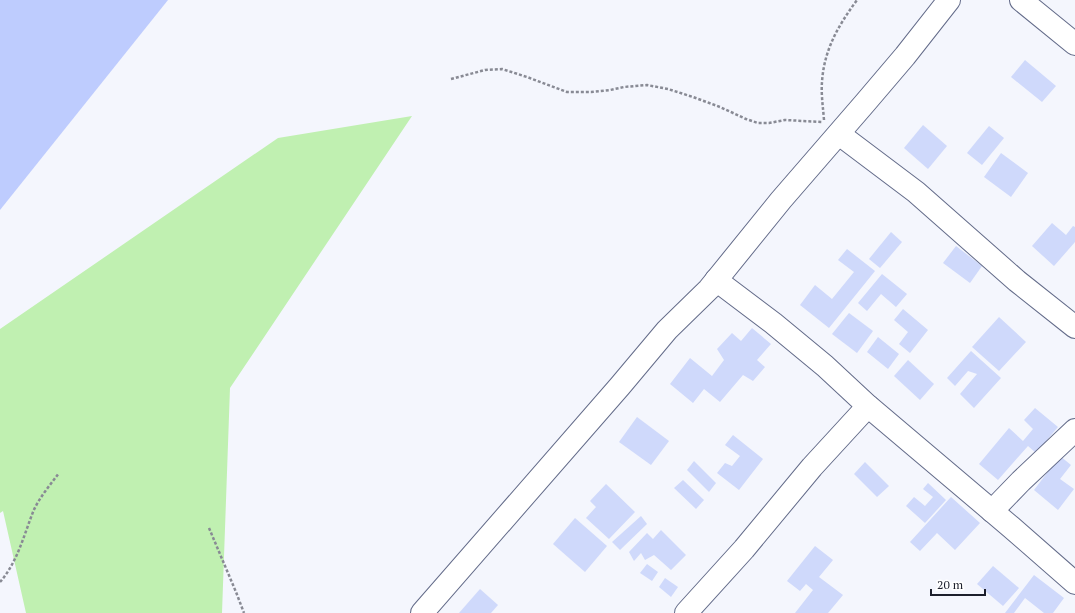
<svg xmlns="http://www.w3.org/2000/svg" width="1075" height="613" viewBox="0 0 1075 613" font-family="'PT Serif',serif">
  <style>
    .green { fill: #c0f0b1 }
    .water { fill: #beccfe }
    .building { fill: #cfd9fb }
    .lines { fill: none; stroke-linecap: round; stroke-linejoin: round }
    .minor-casing { stroke: #636b89; stroke-width: 24 }
    .path { stroke: #888a94; stroke-width: 2.5; stroke-dasharray: 3 2; stroke-linecap: butt }
    .minor { stroke: #fff; stroke-width: 22 }
  </style>
  <rect width="100%" height="100%" fill="#f4f6fd"/>
  <polygon class="green" points="412,116 230,388 222,613 26,613 3,511 0,513 0,329 278,138"/>
  <polygon class="water" points="0,0 168,0 0,210"/>
  <g class="building">
    <polygon points="1025,60 1056,86 1042,102 1011,77"/>
    <polygon points="923,125 947,146 928,169 904,148"/>
    <polygon points="989,126 1004,138 982,165 967,153"/>
    <polygon points="1001,153 1028,173 1011,197 984,177"/>
    <polygon points="1052,223 1066,235 1073,226 1075,227 1075,242 1054,266 1032,246"/>
    <polygon points="891,232 902,242 880,268 869,259"/>
    <polygon points="956,246 982,266 970,283 943,263"/>
    <polygon points="847,249 875,271 829,328 800,305 815,285 832,299 854,272 838,260"/>
    <polygon points="882,274 907,294 896,307 881,294 867,311 858,303"/>
    <polygon points="903,309 928,330 910,353 899,344 908,332 894,320"/>
    <polygon points="849,313 873,331 857,353 832,334"/>
    <polygon points="999,317 1026,342 999,371 972,347"/>
    <polygon points="752,328 771,344 757,360 765,367 753,381 743,375 720,402 704,389 693,403 670,384 690,358 712,376 724,360 717,349 732,333 741,341"/>
    <polygon points="878,337 899,354 888,369 867,352"/>
    <polygon points="971,351 1001,378 974,408 960,394 977,374 968,371 955,386 947,378"/>
    <polygon points="908,360 934,384 920,400 894,376"/>
    <polygon points="1035,408 1058,427 1036,453 1028,446 998,480 979,464 1009,428 1023,441 1033,429 1024,420"/>
    <polygon points="637,417 669,441 651,465 619,442"/>
    <polygon points="733,435 763,459 739,490 717,473 725,463 732,466 740,456 725,445"/>
    <polygon points="1060,456 1071,465 1060,479 1074,489 1058,510 1034,490"/>
    <polygon points="694,461 716,483 709,492 687,470"/>
    <polygon points="865,462 889,486 877,497 854,474"/>
    <polygon points="683,480 704,500 696,509 674,488"/>
    <polygon points="928,483 946,500 925,523 906,506 914,497 925,506 933,497 923,489"/>
    <polygon points="606,484 635,512 609,539 586,518 596,507 590,501"/>
    <polygon points="951,497 980,523 955,550 937,533 920,551 910,542"/>
    <polygon points="641,516 647,524 620,550 612,542"/>
    <polygon points="575,518 607,546 585,572 553,544"/>
    <polygon points="661,530 686,555 671,570 654,555 645,560 641,553 634,561 629,552 647,533 653,539"/>
    <polygon points="815,546 833,560 819,577 843,595 828,613 795,613 813,590 806,584 800,591 787,581"/>
    <polygon points="647,564 658,572 652,581 640,573"/>
    <polygon points="993,566 1019,588 1003,606 977,584"/>
    <polygon points="1034,575 1064,598 1053,613 1044,613 1025,598 1014,613 1005,613"/>
    <polygon points="665,578 678,587 671,597 659,587"/>
    <polygon points="480,589 498,605 491,613 459,613"/>
  </g>
  <g class="lines">
    <defs>
      <g id="minor">
        <polyline points="1021,0 1075,44"/>
        <polyline points="839,134 916,192 1017,281 1075,327"/>
        <polyline points="716,280 773,323 825,366 868,406 1011,527 1075,583"/>
        <polyline points="992,511 1021,481 1075,430"/>
        <polyline points="422,613 620,386 667,330 709,289 781,200 865,103 905,56 949,0"/>
        <polyline points="686,613 744,549 812,467 868,406"/>
      </g>
    </defs>
    <use href="#minor" class="minor-casing"/>
    <g class="path">
      <polyline points="451,79 485,70 502,69 527,77 567,92 591,92 610,90 624,87 647,85 668,89 693,97 720,107 746,119 758,123 769,123 785,120 822,122"/>
      <path d="M824 120C823 107 821 94 822 82 824 50 838 26 857 0"/>
      <polyline points="209,528 236,592 244,613"/>
      <path d="M0 582C17 563 24 535 33 512 39 498 50 485 59 473"/>
    </g>
    <use href="#minor" class="minor"/>
  </g>
  <path d="M931 589v6h54v-6" fill="none" stroke="#1c1f2c" stroke-width="2"/>
  <text x="937" y="589" font-size="12" fill="#1c1f2c" stroke="#ffffff" stroke-width="3" paint-order="stroke">20 m</text>
</svg>
